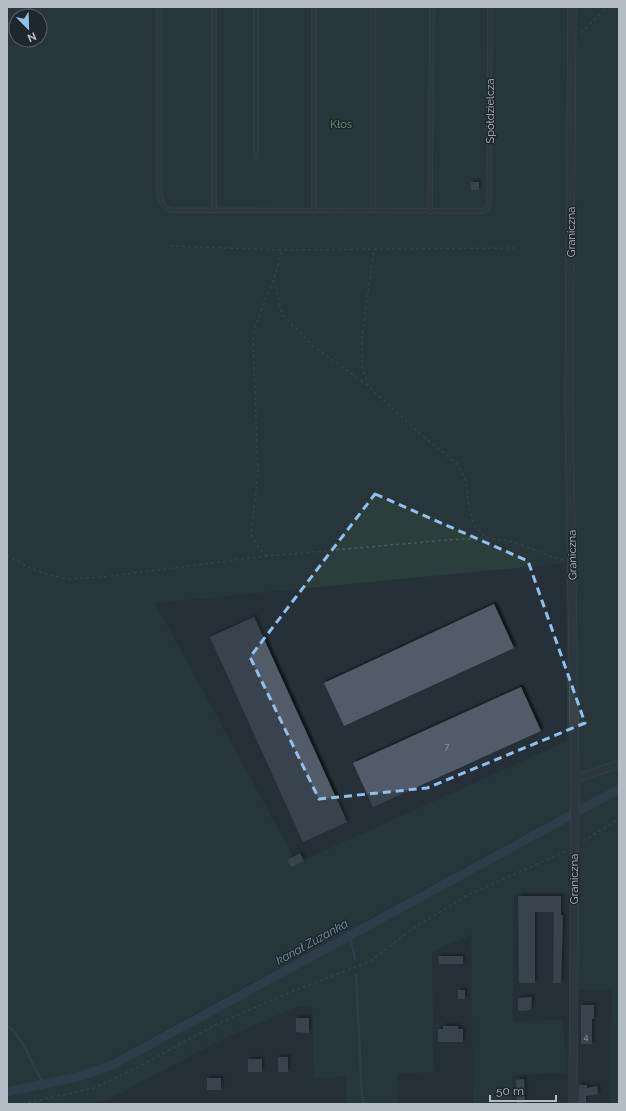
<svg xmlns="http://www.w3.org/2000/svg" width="626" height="1111" viewBox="0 0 626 1111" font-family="Raleway,sans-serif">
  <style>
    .green { fill: #2a3e3c; fill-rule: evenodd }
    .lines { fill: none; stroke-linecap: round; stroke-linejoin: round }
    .stream { stroke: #3d4f60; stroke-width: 2.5 }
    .canal { stroke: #3d4f60; stroke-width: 9 }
    .building { fill: #515c67; filter: url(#shadow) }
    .service-casing { stroke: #575f67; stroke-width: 5 }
    .minor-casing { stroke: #575f67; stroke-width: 9 }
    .path { stroke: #495b5b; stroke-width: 1.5; stroke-dasharray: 3 3; stroke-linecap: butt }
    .service { stroke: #394149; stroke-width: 4 }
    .minor { stroke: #394149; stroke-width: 8 }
    .marked { fill: none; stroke: #93bfeb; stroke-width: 3; stroke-dasharray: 8 5; stroke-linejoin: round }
    .labels { text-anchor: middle; stroke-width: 3; stroke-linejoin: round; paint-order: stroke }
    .number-label { font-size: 9px; fill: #9ba5ae }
    .street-label { font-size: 11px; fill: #b4bdc5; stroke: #1e262e }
    .park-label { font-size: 11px; fill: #75987a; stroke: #1e262e }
    .water-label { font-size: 12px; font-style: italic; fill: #7890a5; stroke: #1e262e }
  </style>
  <defs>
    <filter id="shadow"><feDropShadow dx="2.5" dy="-2.5" stdDeviation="1" flood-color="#0009"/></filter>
  </defs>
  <rect width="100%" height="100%" fill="#253039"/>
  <path class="green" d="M7 7H619V1104H610L612 989 576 990 578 850 568 854V894H514L513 1021 563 1020 566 1073 512 1075V1104H473L471 935 432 952 434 1072 397 1074V1104H346V1076L314 1078 312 1005 294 1008 227 1037 109 1099 89 1104H7V1097C47 1088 84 1082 121 1064L554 826 553 819 99 1066 76 1073 7 1088ZM16 16H40V40H16ZM566 563 567 741 297 863 155 603Z"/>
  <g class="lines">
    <g class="stream">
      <polyline points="350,935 355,959"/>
      <polyline points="356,975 362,1095 364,1104"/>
      <path d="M7 1026C27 1040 30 1066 45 1084"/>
    </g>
    <polyline class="canal" points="7,1092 81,1076 112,1065 619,789"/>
  </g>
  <g class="building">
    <rect x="471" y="182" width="8" height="8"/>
    <polygon points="494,604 514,648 344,726 324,683"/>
    <polygon points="254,617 347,822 303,842 210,637"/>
    <polygon points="521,687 541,731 373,807 353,763"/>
    <polygon points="300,853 304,861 291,867 287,860"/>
    <polygon points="518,896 561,896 561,915 563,915 561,983 553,983 554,912 535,912 535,983 519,983"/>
    <polygon points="438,956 463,956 463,964 439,964"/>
    <rect x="458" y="990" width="7" height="9"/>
    <polygon points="532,997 531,1010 518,1011 518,998"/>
    <polygon points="581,1005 594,1005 594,1019 592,1019 592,1044 581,1044"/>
    <polygon points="296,1018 309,1018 309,1033 296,1032"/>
    <polygon points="443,1026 458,1026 458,1029 463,1029 463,1042 438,1042 438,1029 443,1029"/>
    <rect x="278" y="1057" width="10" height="15"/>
    <rect x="248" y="1059" width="14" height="13"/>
    <rect x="207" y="1078" width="14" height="12"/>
    <polygon points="524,1079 525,1104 517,1104 516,1080"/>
    <polygon points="579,1085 587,1085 587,1088 597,1086 598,1094 586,1096 586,1103 578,1104"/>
  </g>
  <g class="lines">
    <defs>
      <g id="service">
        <path d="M159 7V191C160 199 162 208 171 210L483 211 487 209 489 204 490 7"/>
        <polyline points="256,7 256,156"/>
        <polyline points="214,210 214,7"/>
        <polyline points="314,210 314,7"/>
        <polyline points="373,211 373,7"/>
        <polyline points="430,212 432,7"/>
      </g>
      <g id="minor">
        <polyline points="572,7 569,404 575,779 573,1104"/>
        <polyline points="575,779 619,764"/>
      </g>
    </defs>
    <use href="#service" class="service-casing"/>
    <use href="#minor" class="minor-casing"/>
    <g class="path">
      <polyline points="18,16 29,7"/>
      <polyline points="7,25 16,18"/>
      <polyline points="581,33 607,7"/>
      <polyline points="170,246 282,250 515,248"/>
      <polyline points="274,280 282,314 312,345 368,386 418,432 457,464 466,481 469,506 474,525 486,538"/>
      <polyline points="368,386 362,365 362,336 374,250"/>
      <polyline points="7,555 30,568 49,575 69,579 103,577 267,556 447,540 486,538 511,541 552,557 564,560"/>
      <polyline points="267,556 258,547 251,534 258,473 253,336 260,313 276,273 282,250"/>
      <polyline points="583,841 619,819"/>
      <polyline points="22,1104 94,1088 138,1067 215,1025 288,993 369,962 414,928 466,896 566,851"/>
    </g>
    <use href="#service" class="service"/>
    <use href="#minor" class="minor"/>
  </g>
  <path d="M0 0H626V1111H0ZM375 494 528 561 585 723 427 788 319 799 250 657Z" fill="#253039" fill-opacity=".55" fill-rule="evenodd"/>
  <path class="marked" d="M375 494 528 561 585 723 427 788 319 799 250 657Z"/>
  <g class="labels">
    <g class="number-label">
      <text x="447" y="750">7</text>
      <text x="586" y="1040">4</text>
    </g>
    <g class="street-label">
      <text transform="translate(490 111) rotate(-90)" y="4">Spółdzielcza</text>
      <text transform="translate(571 232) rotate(-90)" y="4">Graniczna</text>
      <text transform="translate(572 555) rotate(-91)" y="4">Graniczna</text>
      <text transform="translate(574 879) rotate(-90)" y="4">Graniczna</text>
    </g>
    <g class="park-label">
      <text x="341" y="128">Kłos</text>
    </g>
    <g class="water-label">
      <text transform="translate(312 942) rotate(-29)" y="4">kanał Zuzanka</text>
    </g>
  </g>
  <rect width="626" height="1111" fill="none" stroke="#b4bdc5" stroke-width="16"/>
  <g transform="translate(28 28) rotate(157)"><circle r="19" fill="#1e262e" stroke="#5a626a"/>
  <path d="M0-3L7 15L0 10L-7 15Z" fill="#93bfeb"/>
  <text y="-6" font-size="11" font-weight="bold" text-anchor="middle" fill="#b4bdc5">N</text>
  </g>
  <path d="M490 1095v6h66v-6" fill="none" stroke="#b4bdc5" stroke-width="2"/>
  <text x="496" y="1095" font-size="12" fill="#b4bdc5" stroke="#1e262e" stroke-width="3" paint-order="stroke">50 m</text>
</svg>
